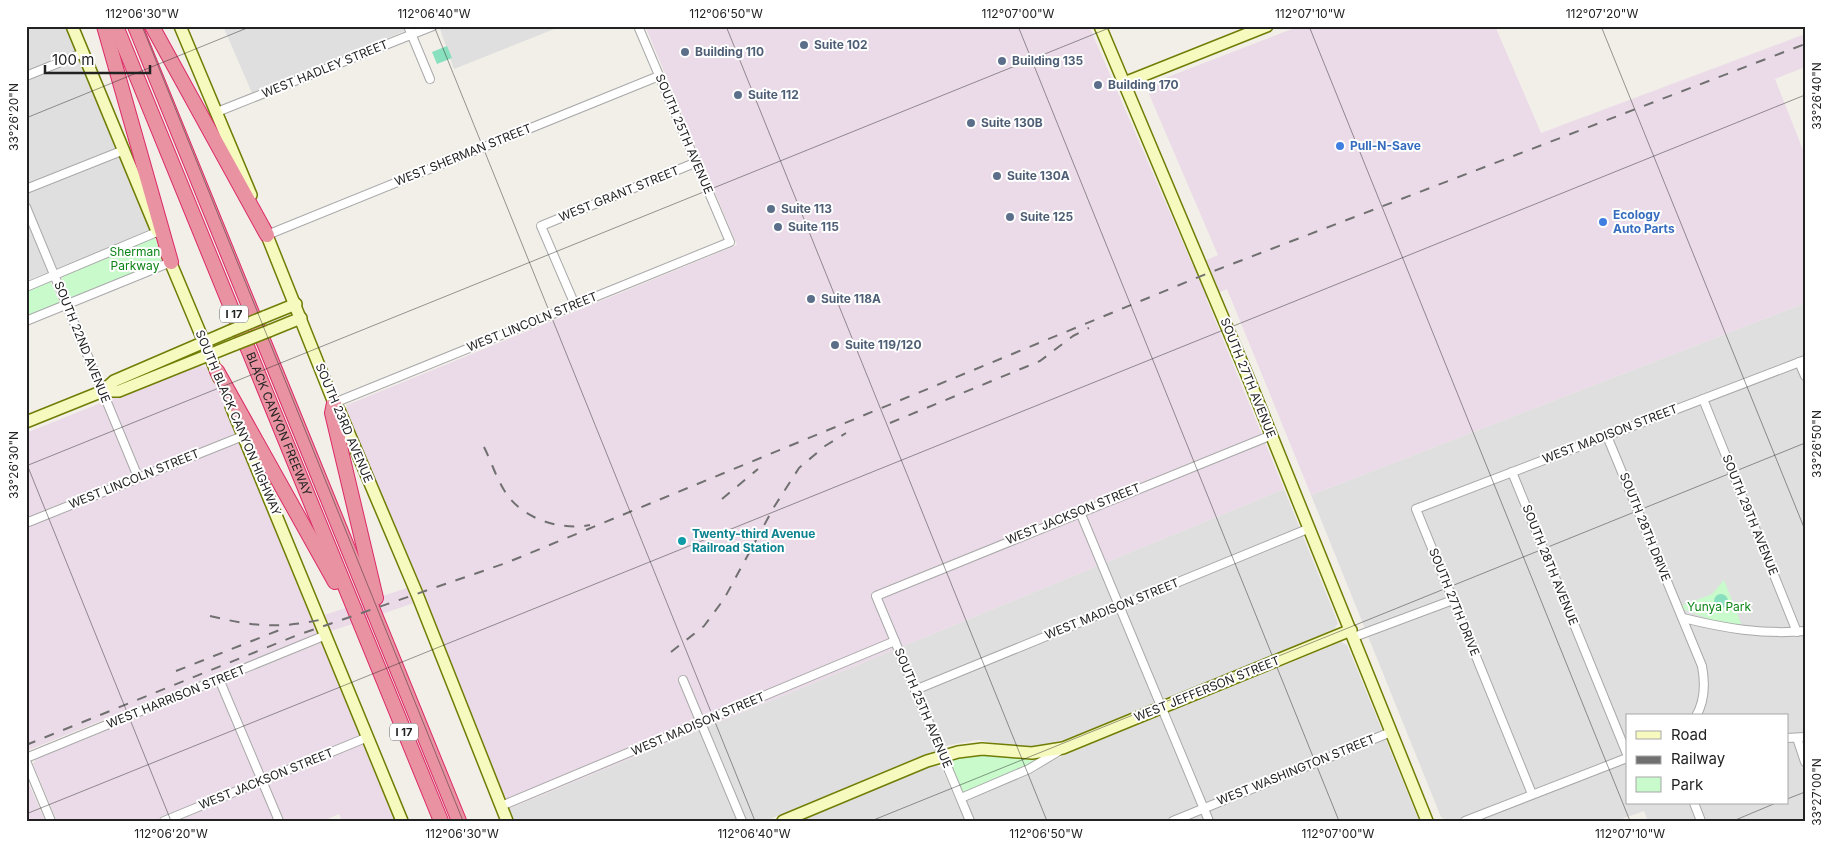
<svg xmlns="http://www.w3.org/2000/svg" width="1831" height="847" viewBox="0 0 1831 847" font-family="Inter,sans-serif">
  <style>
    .residential { fill: #e0dfdf; fill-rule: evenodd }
    .industrial { fill: #ebdbe8 }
    .park { fill: #c8facc }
    .pitch { fill: #88e0be }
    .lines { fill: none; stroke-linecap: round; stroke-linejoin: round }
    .street-casing { stroke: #a9a9a9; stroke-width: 10 }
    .secondary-casing { stroke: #707d05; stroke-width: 14 }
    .highway-casing { stroke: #dc2a67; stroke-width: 16 }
    .street { stroke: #fff; stroke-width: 8 }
    .secondary { stroke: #f7fabf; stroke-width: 11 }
    .highway { stroke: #e892a2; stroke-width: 14 }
    .rail { stroke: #707070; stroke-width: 2; stroke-dasharray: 10 10; stroke-linecap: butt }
    .secondary-bridge-casing { stroke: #707d05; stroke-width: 14; stroke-linecap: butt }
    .secondary-bridge { stroke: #f7fabf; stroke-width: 11 }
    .ticks { fill: none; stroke: #222; stroke-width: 1; stroke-opacity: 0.45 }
    .service-dot { fill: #5c6f8a; stroke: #fff; stroke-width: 2 }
    .shop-dot { fill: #3f7fe0; stroke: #fff; stroke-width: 2 }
    .culture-dot { fill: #0f9aa8; stroke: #fff; stroke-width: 2 }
    .labels { text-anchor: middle; stroke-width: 4; stroke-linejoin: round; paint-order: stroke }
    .shield { fill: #fff; stroke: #646464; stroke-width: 1 }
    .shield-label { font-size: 11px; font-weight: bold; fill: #222 }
    .service-label { font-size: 12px; font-weight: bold; fill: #4e5e75; stroke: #fff; text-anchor: start }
    .street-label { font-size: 12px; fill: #222; stroke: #fff }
    .shop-label { font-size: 12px; font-weight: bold; fill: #366cbe; stroke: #fff; text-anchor: start }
    .park-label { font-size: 12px; fill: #0c8416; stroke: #fff }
    .culture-label { font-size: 12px; font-weight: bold; fill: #0d838f; stroke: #fff; text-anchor: start }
    .neatline { fill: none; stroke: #222; stroke-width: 2 }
    .ticks-label { font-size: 12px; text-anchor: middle; fill: #222 }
  </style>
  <rect width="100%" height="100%" fill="#f2efe9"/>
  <g class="residential">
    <polygon points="26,26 66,26 151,230 26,281"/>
    <polygon points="223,26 417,26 252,93"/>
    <polygon points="439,26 562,26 454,69"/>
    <path d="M1805 303V821H1648L1644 811 1616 821H1447L1441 817 1311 495ZM1627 716H1787V803H1627Z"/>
    <polygon points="1284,489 1338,623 1334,630 1063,742 1039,748 1023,748 978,740 949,745 765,821 513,821 508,809"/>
    <polygon points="1341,642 1347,645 1419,821 799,821 933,764 941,767 957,803 1035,772 1050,761"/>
  </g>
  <g class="industrial">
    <polygon points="645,26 1089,26 1193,266 1218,255 1149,94 1152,83 1300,26 1495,26 1541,133 1805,34 1805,67 1775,79 1805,155 1805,303 1311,495 1227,289 1206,298 1284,489 508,809 423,600 287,646 26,751 26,433 195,365 206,367 213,376 321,616 416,585 345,413 347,405 737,245"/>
    <polygon points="320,643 323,644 397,821 342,821 339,814 323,821 57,821 33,764 36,758"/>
    <polygon points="26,777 45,821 26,821"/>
  </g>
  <g class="park">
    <polygon points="155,238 164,259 163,262 71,299 69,297 62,279 63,274"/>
    <polygon points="50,281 60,303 26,318 26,289"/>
    <polygon points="1724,580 1742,626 1712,620 1683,609 1681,606 1712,594"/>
    <polygon points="1063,748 961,798 943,756"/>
  </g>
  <g class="pitch">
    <polygon points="447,46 452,58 437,64 432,52"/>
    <circle cx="1721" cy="601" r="7"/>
  </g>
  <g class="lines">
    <defs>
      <g id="street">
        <polyline points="408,26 430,79"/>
        <polyline points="26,76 83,53"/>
        <polyline points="217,112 433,26"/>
        <polyline points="26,189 124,150"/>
        <polyline points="26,207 138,477"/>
        <polyline points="267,235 659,76"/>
        <polyline points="26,287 157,232"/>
        <polyline points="575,305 541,226 697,162"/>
        <polyline points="26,321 171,262"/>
        <polyline points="1799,362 1805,376"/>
        <polyline points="1703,399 1797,632"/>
        <polyline points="334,403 730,242 638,26"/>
        <path d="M1607 436 1702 666C1705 682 1705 701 1696 716"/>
        <polyline points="1512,472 1627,754"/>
        <polyline points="1080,512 1209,821"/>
        <polyline points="26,523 243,436"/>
        <path d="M1683 618C1724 628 1762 635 1805 631"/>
        <polyline points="1354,637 1453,600"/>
        <polyline points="219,679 279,821"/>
        <polyline points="683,680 742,821"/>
        <polyline points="915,690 1310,528"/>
        <polyline points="1787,738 1805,737"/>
        <polyline points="1797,738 1805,762"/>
        <polyline points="26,758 326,635"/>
        <polyline points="26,761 51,821"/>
        <polyline points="1532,794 1416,509 1805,360"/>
        <polyline points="961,798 1029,769 1059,751"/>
        <polyline points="1694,803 1701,821"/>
        <polyline points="501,806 895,641"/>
        <polyline points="164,821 368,737"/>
        <polyline points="970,821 876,596 1272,435"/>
        <polyline points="1173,821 1391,732"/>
        <polyline points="1465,821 1627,758"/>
      </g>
      <g id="secondary">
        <polyline points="72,26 157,231"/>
        <polyline points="180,26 251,195"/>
        <polyline points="1100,26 1250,382 1427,821"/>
        <polyline points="1124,83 1267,26"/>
        <polyline points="264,228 334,403 339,410 417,594 507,821"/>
        <polyline points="167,254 219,378"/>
        <polyline points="264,317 296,304"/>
        <polyline points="269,331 301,318"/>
        <polyline points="103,391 119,391 236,344"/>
        <polyline points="231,406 402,821"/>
        <polyline points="26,422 103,391 114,381 230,331"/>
        <polyline points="783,821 927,761 958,752 982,749 1032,753 1063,748 1351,630"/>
      </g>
      <g id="highway">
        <polyline points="104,26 171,262"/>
        <path id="s1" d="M116 26 441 821"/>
        <polyline points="135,26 459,821"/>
        <polyline points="152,26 267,235"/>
        <polyline points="217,371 335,582"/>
        <polyline points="334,403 332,413 376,598"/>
      </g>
    </defs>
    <use href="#street" class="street-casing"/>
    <use href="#secondary" class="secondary-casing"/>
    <use href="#highway" class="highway-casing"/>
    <use href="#street" class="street"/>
    <use href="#secondary" class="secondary"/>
    <use href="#highway" class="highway"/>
    <g class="rail">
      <polyline points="890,423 1040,361 1073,336 1089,328"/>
      <path d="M484 447C491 461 496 477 504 490 520 518 559 531 590 525"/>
      <polyline points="722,499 758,469"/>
      <path d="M210 616C256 627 282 629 328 618"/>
      <polyline points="671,652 704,626 724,599 774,507 799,468 825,446 846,433"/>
      <polyline points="176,671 282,629"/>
      <polyline points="26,745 295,636 506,563 1206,274 1805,44"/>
    </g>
    <defs>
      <g id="secondary-bridge">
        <polyline points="230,331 264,317"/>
        <polyline points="236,344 269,331"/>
      </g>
    </defs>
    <use href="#secondary-bridge" class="secondary-bridge-casing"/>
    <use href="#secondary-bridge" class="secondary-bridge"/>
  </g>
  <path class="ticks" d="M142 26 463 821M434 26 755 821M726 26 1047 821M1018 26 1339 821M1309 26 1630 821M1601 26 1805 530M26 118 252 26M26 462 171 821M26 466 1114 26M1787 799 1805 792M26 814 1805 95M871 821 1805 443M1733 821 1776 803"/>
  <g class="service-dot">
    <circle cx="804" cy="45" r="5"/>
    <circle cx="685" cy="52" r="5"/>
    <circle cx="1002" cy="61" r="5"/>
    <circle cx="1098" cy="85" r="5"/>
    <circle cx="738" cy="95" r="5"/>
    <circle cx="971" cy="123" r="5"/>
    <circle cx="997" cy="176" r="5"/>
    <circle cx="771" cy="209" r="5"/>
    <circle cx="1010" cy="217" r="5"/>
    <circle cx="778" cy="227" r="5"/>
    <circle cx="811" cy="299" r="5"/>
    <circle cx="835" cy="345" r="5"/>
  </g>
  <g class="shop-dot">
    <circle cx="1340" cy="146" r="5"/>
    <circle cx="1603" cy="222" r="5"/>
  </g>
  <circle class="culture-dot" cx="682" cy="541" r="5"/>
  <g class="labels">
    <g class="shield">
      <rect x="220" y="305.5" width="28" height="17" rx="4"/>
      <rect x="390" y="723.5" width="28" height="17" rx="4"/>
    </g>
    <g class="shield-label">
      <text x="234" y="318">I 17</text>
      <text x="404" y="736">I 17</text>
    </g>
    <g class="service-label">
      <text x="814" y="49">Suite 102</text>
      <text x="695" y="56">Building 110</text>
      <text x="1012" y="65">Building 135</text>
      <text x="1108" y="89">Building 170</text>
      <text x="748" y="99">Suite 112</text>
      <text x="981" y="127">Suite 130B</text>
      <text x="1007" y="180">Suite 130A</text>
      <text x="781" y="213">Suite 113</text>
      <text x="1020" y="221">Suite 125</text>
      <text x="788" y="231">Suite 115</text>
      <text x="821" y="303">Suite 118A</text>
      <text x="845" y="349">Suite 119/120</text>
    </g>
    <g class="street-label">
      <text transform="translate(325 69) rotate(-22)" y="4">WEST HADLEY STREET</text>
      <text transform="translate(684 134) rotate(67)" y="4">SOUTH 25TH AVENUE</text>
      <text transform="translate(463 155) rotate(-22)" y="4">WEST SHERMAN STREET</text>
      <text transform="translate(619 194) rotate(-22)" y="4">WEST GRANT STREET</text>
      <text transform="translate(532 322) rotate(-22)" y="4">WEST LINCOLN STREET</text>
      <text transform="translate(82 342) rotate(68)" y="4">SOUTH 22ND AVENUE</text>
      <text transform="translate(1248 378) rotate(68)" y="4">SOUTH 27TH AVENUE</text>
      <text transform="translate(238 423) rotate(67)" y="4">SOUTH BLACK CANYON HIGHWAY</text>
      <text transform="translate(344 423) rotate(67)" y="4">SOUTH 23RD AVENUE</text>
      <text dy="4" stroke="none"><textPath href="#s1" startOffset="430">BLACK CANYON FREEWAY</textPath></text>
      <text transform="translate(1610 434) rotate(-21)" y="4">WEST MADISON STREET</text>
      <text transform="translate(134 479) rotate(-22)" y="4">WEST LINCOLN STREET</text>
      <text transform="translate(1073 514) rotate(-22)" y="4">WEST JACKSON STREET</text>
      <text transform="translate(1750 515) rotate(68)" y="4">SOUTH 29TH AVENUE</text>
      <text transform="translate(1645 527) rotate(68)" y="4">SOUTH 28TH DRIVE</text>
      <text transform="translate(1550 565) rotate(68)" y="4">SOUTH 28TH AVENUE</text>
      <text transform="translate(1454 602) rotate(68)" y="4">SOUTH 27TH DRIVE</text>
      <text transform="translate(1112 609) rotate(-22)" y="4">WEST MADISON STREET</text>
      <text transform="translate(1207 689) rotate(-22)" y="4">WEST JEFFERSON STREET</text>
      <text transform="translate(176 697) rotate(-22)" y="4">WEST HARRISON STREET</text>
      <text transform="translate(923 708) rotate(67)" y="4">SOUTH 25TH AVENUE</text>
      <text transform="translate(698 724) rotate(-23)" y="4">WEST MADISON STREET</text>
      <text transform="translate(1296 770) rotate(-22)" y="4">WEST WASHINGTON STREET</text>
      <text transform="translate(266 779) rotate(-22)" y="4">WEST JACKSON STREET</text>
    </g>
    <g class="shop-label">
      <text x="1350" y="150">Pull-N-Save</text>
      <text x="1613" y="219">Ecology<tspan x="1613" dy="14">Auto Parts</tspan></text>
    </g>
    <g class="park-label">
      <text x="135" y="256">Sherman<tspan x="135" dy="14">Parkway</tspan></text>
      <text x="1719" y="611">Yunya Park</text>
    </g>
    <g class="culture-label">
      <text x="692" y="538">Twenty-third Avenue<tspan x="692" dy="14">Railroad Station</tspan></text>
    </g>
  </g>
  <rect width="1831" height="847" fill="none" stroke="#ffffff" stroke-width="55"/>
  <rect x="1626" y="714" width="162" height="90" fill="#ffffff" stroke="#a7a7a7"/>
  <rect x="1636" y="731" width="25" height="8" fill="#f7fabf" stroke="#a7a7a7"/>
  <text x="1671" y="740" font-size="15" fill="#222222">Road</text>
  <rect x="1636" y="756" width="25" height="8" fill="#707070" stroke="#a7a7a7"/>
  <text x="1671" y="764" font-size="15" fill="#222222">Railway</text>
  <rect x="1636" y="777" width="25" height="15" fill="#c8facc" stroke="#a7a7a7"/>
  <text x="1671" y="790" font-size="15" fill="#222222">Park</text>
  <path d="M45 65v8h105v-8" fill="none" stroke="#222222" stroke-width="2.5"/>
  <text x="52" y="65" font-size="15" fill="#222222" stroke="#ffffff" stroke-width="4" paint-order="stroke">100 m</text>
  <rect x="28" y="28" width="1776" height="792" class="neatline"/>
  <g class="ticks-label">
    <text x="142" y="18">112°06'30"W</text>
    <text x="434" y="18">112°06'40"W</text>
    <text x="726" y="18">112°06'50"W</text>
    <text x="1018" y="18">112°07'00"W</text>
    <text x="1310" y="18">112°07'10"W</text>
    <text x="1602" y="18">112°07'20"W</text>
    <text transform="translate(1817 96) rotate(-90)" y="4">33°26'40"N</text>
    <text transform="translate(14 117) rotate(-90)" y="4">33°26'20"N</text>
    <text transform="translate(1817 444) rotate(-90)" y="4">33°26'50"N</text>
    <text transform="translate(14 465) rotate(-90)" y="4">33°26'30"N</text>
    <text transform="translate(1817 792) rotate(-90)" y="4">33°27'00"N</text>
    <text x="171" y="838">112°06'20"W</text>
    <text x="462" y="838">112°06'30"W</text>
    <text x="754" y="838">112°06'40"W</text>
    <text x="1046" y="838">112°06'50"W</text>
    <text x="1338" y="838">112°07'00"W</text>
    <text x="1630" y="838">112°07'10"W</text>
  </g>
</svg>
